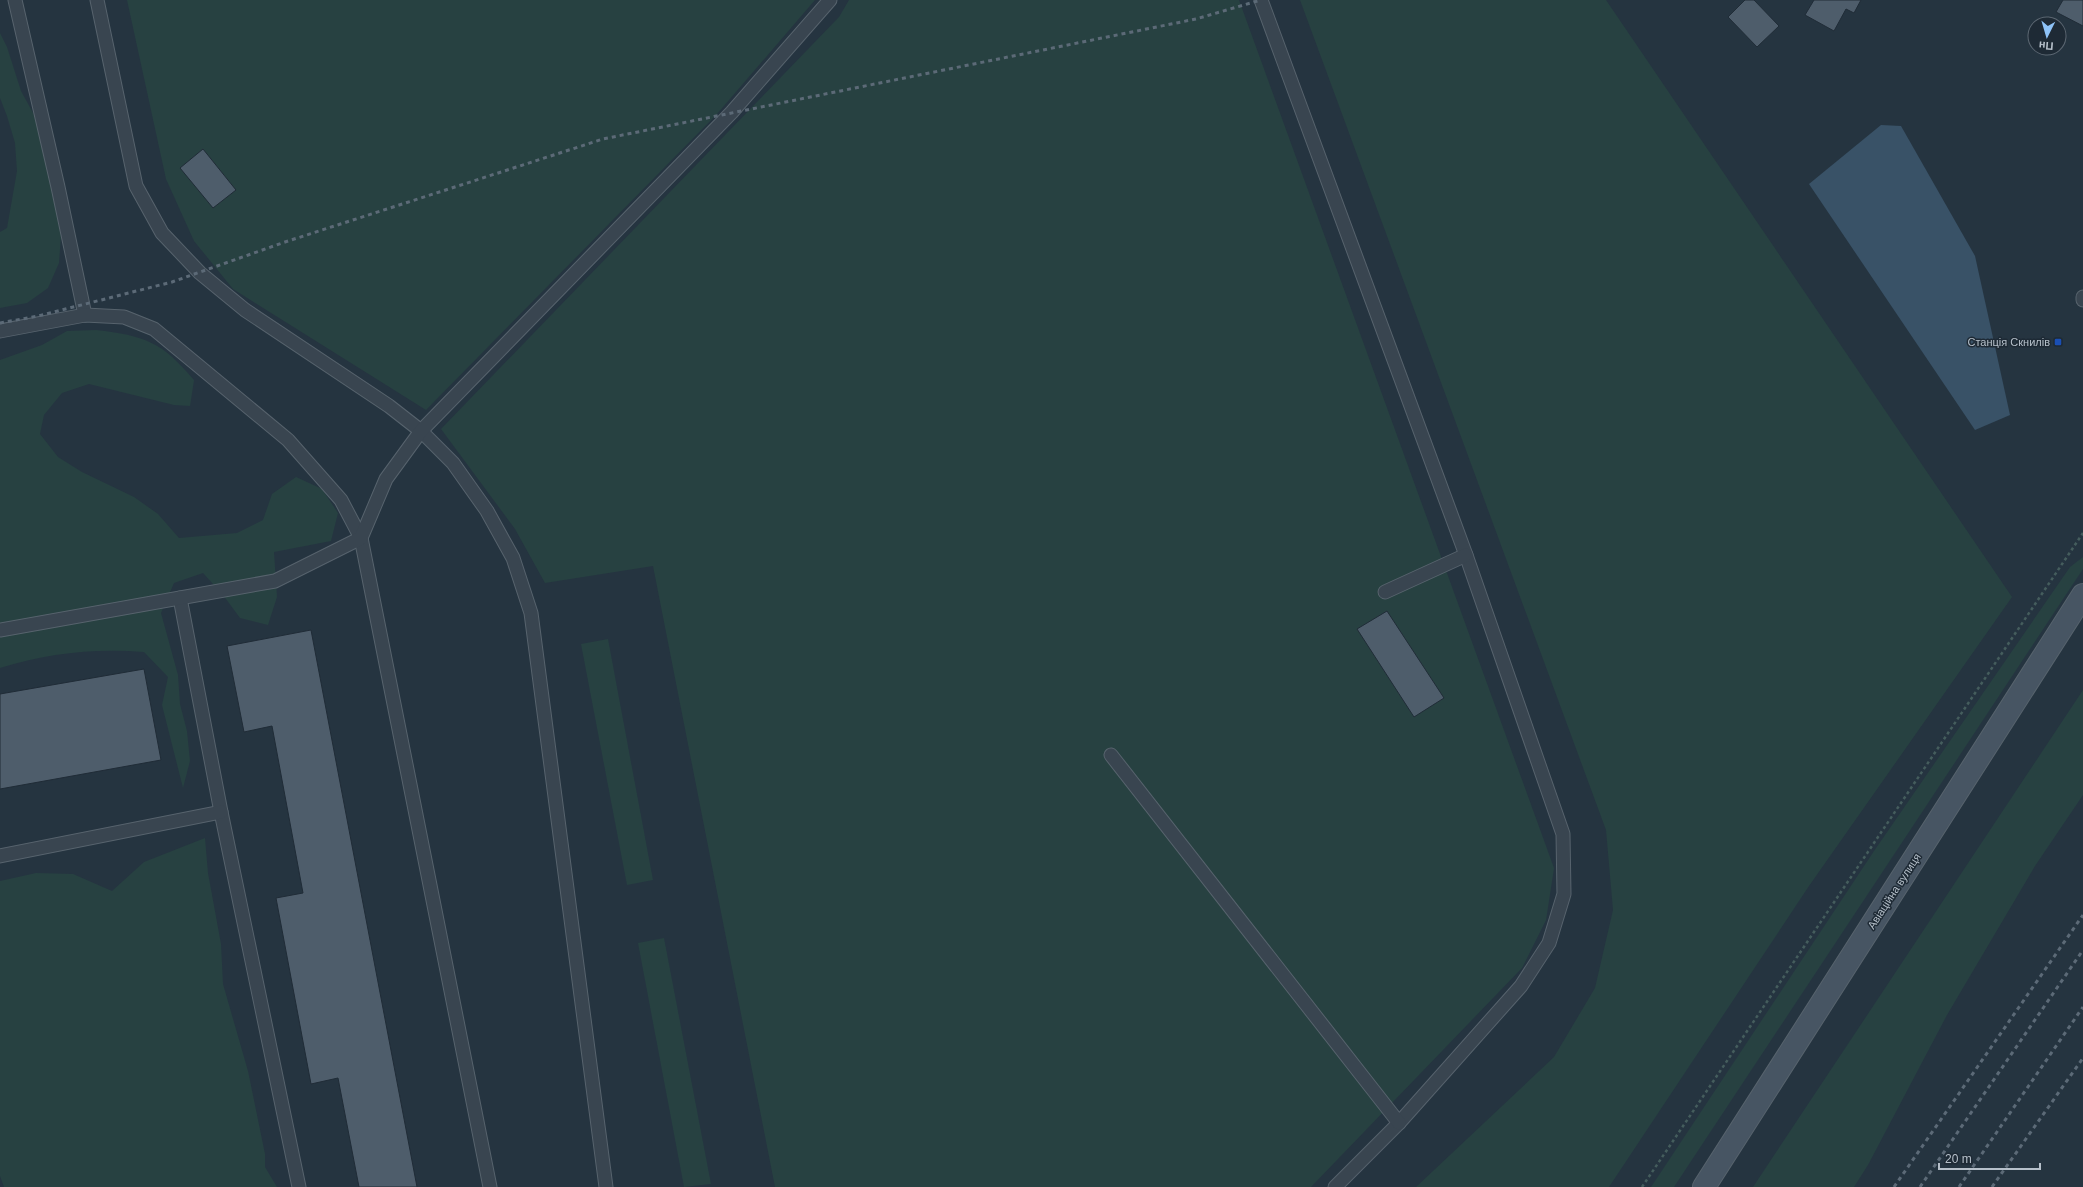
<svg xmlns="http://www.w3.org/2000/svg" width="2083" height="1187" viewBox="0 0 2083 1187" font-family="Arial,sans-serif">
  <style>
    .green { fill: #274141 }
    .water { fill: #395267 }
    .building { fill: #4e5d6b; stroke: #202c37 }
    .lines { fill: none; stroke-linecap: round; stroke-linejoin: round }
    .lane-casing { stroke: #57636d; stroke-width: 15 }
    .secondary-casing { stroke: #57636d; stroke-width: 24 }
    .path { stroke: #455d5d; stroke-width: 2.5; stroke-dasharray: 3 3; stroke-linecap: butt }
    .lane { stroke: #394550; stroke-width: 13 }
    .secondary { stroke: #475563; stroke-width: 22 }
    .rail { stroke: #5c6a77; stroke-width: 3; stroke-dasharray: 4 4; stroke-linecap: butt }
    .transit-dot { fill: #1a4fb4; stroke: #1e2a35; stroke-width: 1.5 }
    .labels { text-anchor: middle; stroke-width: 3; stroke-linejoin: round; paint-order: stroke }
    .poi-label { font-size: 11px; fill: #b6c0ca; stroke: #1e2a35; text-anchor: end }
    .street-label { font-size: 11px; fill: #b6c0ca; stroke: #1e2a35 }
  </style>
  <rect width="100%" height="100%" fill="#253440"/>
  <g class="green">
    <polygon points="127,0 815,0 717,114 426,410 233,289 194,241 166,179"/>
    <polygon points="849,0 1239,0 1554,868 1546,920 1522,968 1311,1187 775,1187 653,566 545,583 515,529 441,429 839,17"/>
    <polygon points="1300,0 1606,0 2012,597 1809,886 1609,1187 1416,1187 1554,1057 1595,988 1613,910 1606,830"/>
    <polygon points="0,33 7,47 21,91 43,131 56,190 61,235 59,263 48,288 27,303 0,308 0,232 7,228 17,171 15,143 7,116 0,98"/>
    <path d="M96 330C145 336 161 341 194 380L190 406 174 405 89 384 62 393 44 415 40 434 58 457 82 472 134 497 158 514 179 538 237 533 263 520 272 494 296 477 322 489 338 513 331 541 274 552 277 597 268 625 240 618 223 595 203 573 174 583 161 613 178 675 180 704 187 731 190 761 183 788 162 705 168 677 144 652C95 648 47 653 0 668V360L42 345 67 331Z"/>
    <polygon points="2083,557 2083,569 1674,1187 1651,1187 1874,851 2070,567"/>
    <polygon points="608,639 653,880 627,885 581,644"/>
    <polygon points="2083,690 2083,795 2035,866 1947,1015 1868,1165 1854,1187 1753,1187"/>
    <polygon points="205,838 208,873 221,944 223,984 248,1071 265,1154 265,1167 277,1187 4,1187 0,1176 0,881 36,873 73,874 112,891 144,862"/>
    <polygon points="664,938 711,1184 684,1187 638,943"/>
  </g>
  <polygon class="water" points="1881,125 1901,126 1975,256 2010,415 1975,430 1809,184"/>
  <g class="building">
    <polygon points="1745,0 1754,0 1779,26 1757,47 1728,17"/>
    <polygon points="1814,0 1861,0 1854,13 1846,9 1834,31 1805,15"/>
    <polygon points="2063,0 2083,0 2083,26 2056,12"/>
    <polygon points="203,149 236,190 213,208 180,168"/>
    <polygon points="1387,611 1444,698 1414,717 1357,629"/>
    <polygon points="311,630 417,1187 359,1187 338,1078 311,1084 276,898 303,893 272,726 244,732 227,646"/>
    <polygon points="144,669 161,760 0,789 0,694"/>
  </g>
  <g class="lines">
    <defs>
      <g id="lane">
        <polyline points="15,0 58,187 85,315"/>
        <polyline points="97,0 136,186 162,233 200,273 245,310 389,406 421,431 453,463 487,511 513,558 531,613 606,1187"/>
        <polyline points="1261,0 1466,555 1563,834 1564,894 1549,943 1521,986 1399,1123 1335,1187"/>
        <polyline points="2083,297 2083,300"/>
        <polyline points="0,331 85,315 124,317 154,329 288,440 341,500 361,538 490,1187"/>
        <polyline points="1385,592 1466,555"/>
        <polyline points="180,598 221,812 299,1187"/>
        <polyline points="0,630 275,581 361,538 386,479 421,431 732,112 830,0"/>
        <polyline points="1111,755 1399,1123"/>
        <polyline points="0,856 221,812"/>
      </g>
      <polyline id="secondary" points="1704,1187 2083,595"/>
    </defs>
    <use href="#lane" class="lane-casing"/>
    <use href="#secondary" class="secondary-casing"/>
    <polyline class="path" points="1642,1187 2083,533"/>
    <use href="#lane" class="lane"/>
    <use href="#secondary" class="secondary"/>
    <g class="rail">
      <polyline points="0,323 38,316 172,282 285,242 603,139 1196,19 1261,0"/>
      <polyline points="1894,1187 2083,915"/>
      <polyline points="1920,1187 2083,950"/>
      <polyline points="1959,1187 2083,1007"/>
      <polyline points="1992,1187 2083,1058"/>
    </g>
  </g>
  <rect class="transit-dot" x="2054" y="338" width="8" height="8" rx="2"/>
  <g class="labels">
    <g class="poi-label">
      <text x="2050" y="346">Станція Скнилів</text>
    </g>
    <g class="street-label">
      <text transform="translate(1894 891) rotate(-57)" y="4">Авіаційна вулиця</text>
    </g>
  </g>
  <g transform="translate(2047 36) rotate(185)"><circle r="19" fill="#1e2a35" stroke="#5b6671"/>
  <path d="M0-3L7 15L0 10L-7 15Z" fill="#8ec3f8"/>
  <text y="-6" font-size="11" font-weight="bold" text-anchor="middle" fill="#b6c0ca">Пн</text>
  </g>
  <path d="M1939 1163v6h101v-6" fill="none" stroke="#b6c0ca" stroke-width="2"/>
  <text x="1945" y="1163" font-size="12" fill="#b6c0ca" stroke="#1e2a35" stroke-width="3" paint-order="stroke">20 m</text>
</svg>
